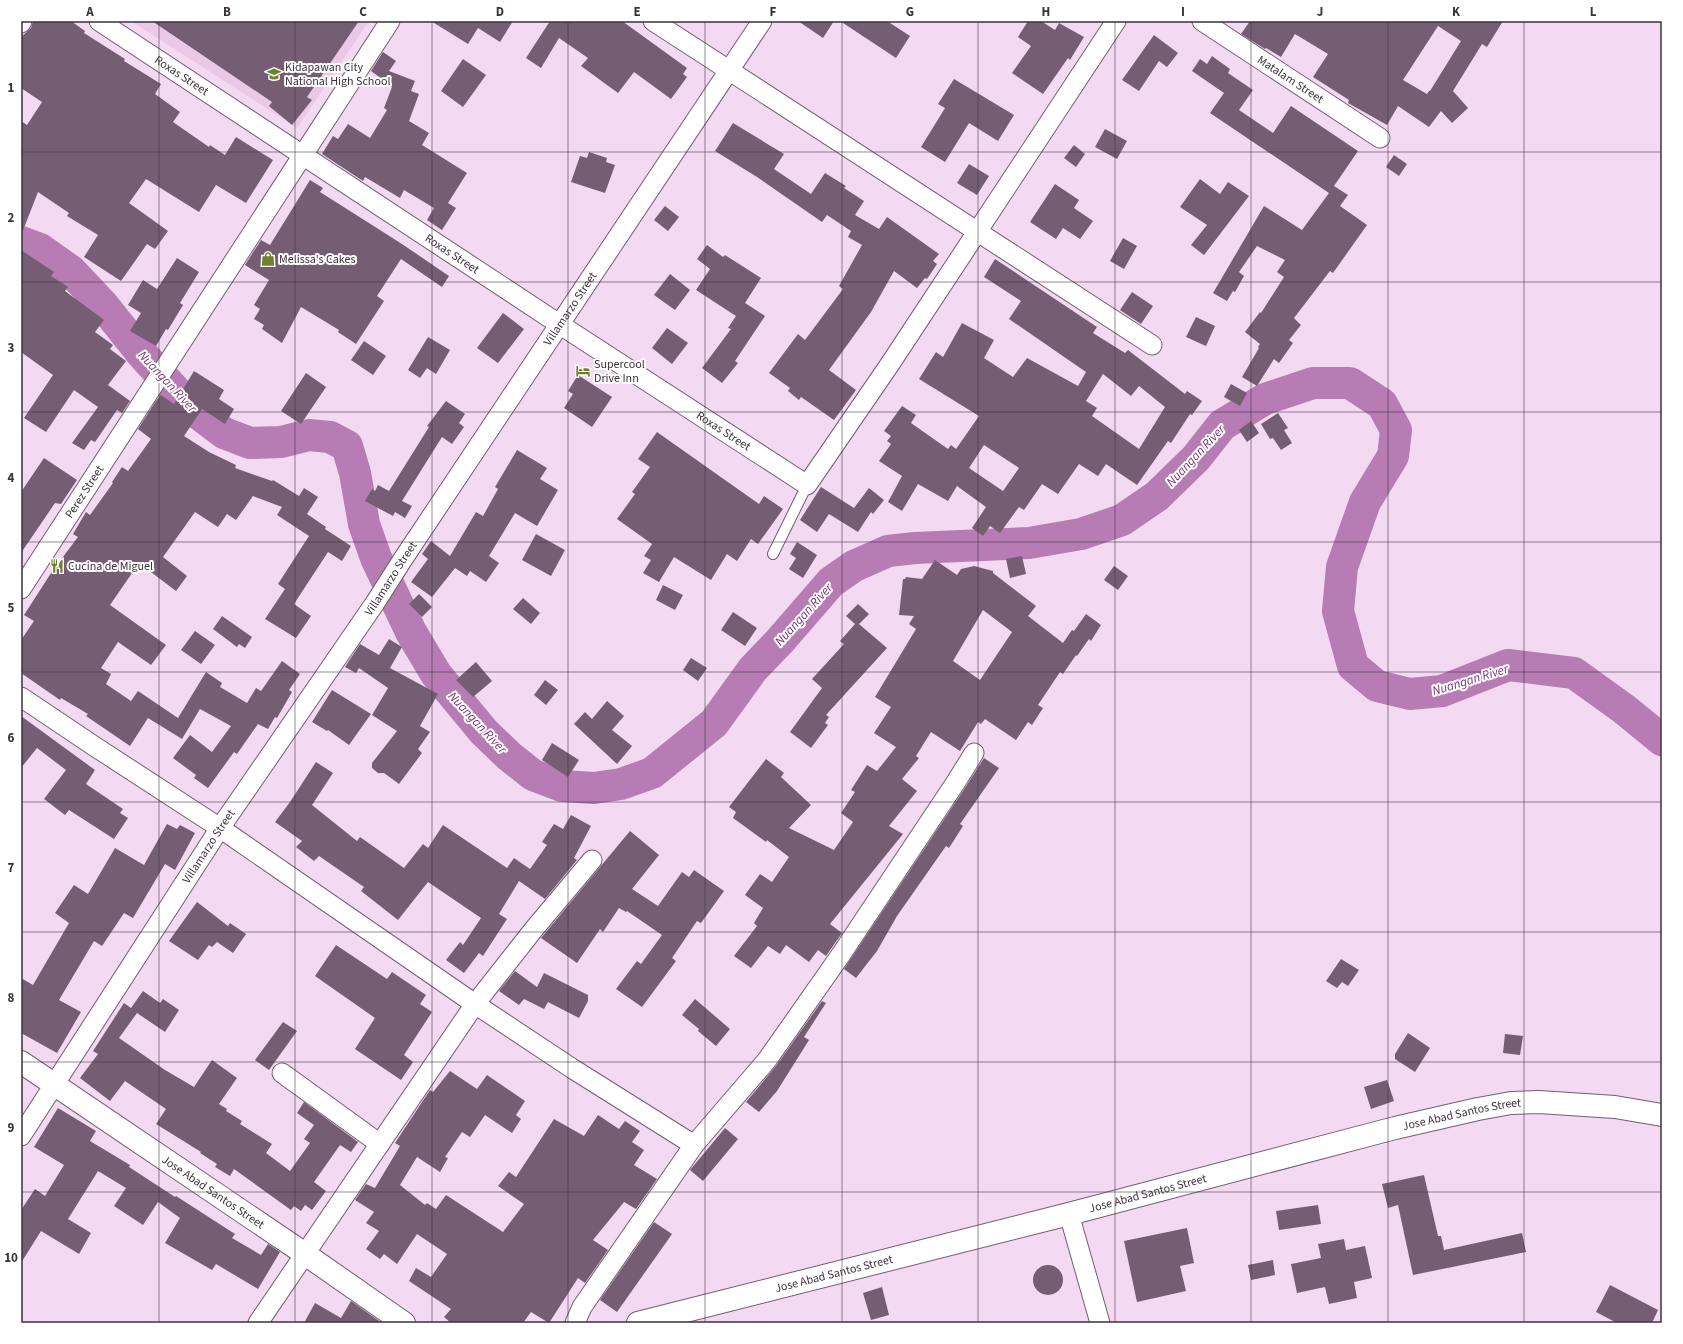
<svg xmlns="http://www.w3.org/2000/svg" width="1683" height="1344" viewBox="0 0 1683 1344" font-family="'Source Sans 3',sans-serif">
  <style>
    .built { fill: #e9c9e6 }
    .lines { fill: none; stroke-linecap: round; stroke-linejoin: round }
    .river { stroke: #b67cb3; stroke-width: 32 }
    .building { fill: #755e74; fill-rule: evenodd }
    .lane-casing { stroke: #735d72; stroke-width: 12 }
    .street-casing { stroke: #735d72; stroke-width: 21 }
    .secondary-casing { stroke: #735d72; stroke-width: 24 }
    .lane { stroke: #fff; stroke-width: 10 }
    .street { stroke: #fff; stroke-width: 19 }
    .secondary { stroke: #fff; stroke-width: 22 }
    .grid { fill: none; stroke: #3c323b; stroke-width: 1; stroke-opacity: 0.55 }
    .labels { text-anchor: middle; stroke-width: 4; stroke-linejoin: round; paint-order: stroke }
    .poi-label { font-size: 12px; fill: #3c323b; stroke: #fff; text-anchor: start }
    .street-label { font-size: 12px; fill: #3c323b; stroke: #fff }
    .water-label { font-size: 13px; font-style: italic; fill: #7a3378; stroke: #fff }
    .neatline { fill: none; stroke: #3c323b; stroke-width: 1.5 }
    .grid-label { font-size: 13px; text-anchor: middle; font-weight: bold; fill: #3c323b }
  </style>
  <rect width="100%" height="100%" fill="#f4d9f2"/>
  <polygon class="built" points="131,21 369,21 297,128"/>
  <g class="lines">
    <polyline class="river" points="21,242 40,249 71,271 103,305 142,354 191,408 224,433 250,443 281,442 309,435 330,437 347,446 355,473 364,524 376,558 411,632 436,674 484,732 509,756 533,775 562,786 594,788 621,784 652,773 714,723 753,669 779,642 831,582 854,566 888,551 915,548 1029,543 1081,534 1122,520 1157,496 1196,458 1222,425 1265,399 1313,383 1350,383 1382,404 1396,430 1393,456 1365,502 1342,567 1338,611 1353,666 1377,686 1410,694 1442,691 1508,665 1574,673 1624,709 1662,740"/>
  </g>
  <g class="building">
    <polygon points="33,21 71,21 85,31 84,33 125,59 124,61 161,84 155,94 180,112 173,122 209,147 210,145 225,155 236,137 273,160 246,203 216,185 199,212 146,179 129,203 168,231 155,249 147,244 121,281 84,257 98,235 67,216 69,213 38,192 22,233 21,232 21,121 27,125 42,102 21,88 21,37 31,28"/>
    <polygon points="152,21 359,21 307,97 312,100 292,125 269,106 272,102"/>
    <polygon points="431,21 513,21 500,42 478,28 468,44"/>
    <polygon points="550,21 622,21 687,68 683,74 687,77 671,99 634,72 618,93 581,66 588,58 559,38 541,68 526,58"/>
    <polygon points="798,21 834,21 823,38"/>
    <polygon points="840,21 887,21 910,36 896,58"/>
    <polygon points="1028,21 1041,21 1055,30 1059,23 1084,37 1070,60 1068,58 1043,94 1012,73 1031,46 1018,37"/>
    <path d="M1250 21H1503L1487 47 1482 44 1453 91 1468 108 1452 123 1441 111 1429 127 1398 106 1387 125 1348 103 1349 100 1313 77 1328 54 1295 34 1281 57 1266 48 1265 49 1241 34ZM1438 26 1461 41 1430 91H1429L1427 94 1403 80Z"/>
    <polygon points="1154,35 1178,53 1167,67 1159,61 1139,91 1122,80"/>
    <polygon points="383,52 396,61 389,71 415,81 411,91 419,94 409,121 429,133 422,145 467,173 448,203 456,208 442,230 427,220 434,208 404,190 400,198 365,177 363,181 322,154 333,136 338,139 348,124 370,138 387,110 384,108 392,87 385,85 386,82 371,71"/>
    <polygon points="1212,56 1230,69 1228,73 1253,90 1239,110 1273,133 1291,106 1358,151 1334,186 1348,195 1340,206 1367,225 1333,273 1330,271 1294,318 1301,325 1289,340 1293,343 1279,363 1274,359 1257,386 1242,377 1259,348 1258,347 1260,344 1245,332 1260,312 1261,313 1284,277 1277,272 1285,260 1257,246 1239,272 1244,276 1235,292 1233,291 1227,301 1213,293 1264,206 1302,230 1329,193 1210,113 1224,93 1192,71 1200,59 1207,64"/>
    <polygon points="463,59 486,75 463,107 441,91"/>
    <polygon points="954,79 1014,115 998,141 969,123 945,162 921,147 945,108 938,104"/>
    <polygon points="733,123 784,154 774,169 811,194 825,173 846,186 844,188 864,201 855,215 879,229 887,217 939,254 933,261 937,264 927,279 925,278 917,288 894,271 871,312 829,370 856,390 834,420 801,397 799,400 788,391 790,388 769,373 798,334 805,340 843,289 839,286 862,245 848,237 851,231 827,215 822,222 757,177 715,151"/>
    <polygon points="1105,129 1127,141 1117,159 1095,147"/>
    <polygon points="1074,145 1085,154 1076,167 1064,158"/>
    <polygon points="589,152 607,158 606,162 615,165 605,193 571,182 580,156 587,158"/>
    <polygon points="1394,155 1407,164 1399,176 1386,167"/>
    <polygon points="969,164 989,176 977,195 957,183"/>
    <polygon points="1200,179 1220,194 1228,182 1249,196 1204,255 1191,245 1207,225 1180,207"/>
    <polygon points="310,180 323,188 320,192 402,244 449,276 442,287 401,259 377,296 384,301 356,344 338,332 339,330 301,307 282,343 262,329 264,325 254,319 260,309 254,305 269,280 245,265 261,240 270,245"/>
    <polygon points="1055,184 1079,200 1074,208 1093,221 1080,239 1063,228 1056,239 1030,222"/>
    <polygon points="665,206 679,217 668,231 654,220"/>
    <polygon points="1123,238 1137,246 1124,269 1110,261"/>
    <polygon points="707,245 723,257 725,255 761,278 745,303 765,316 735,361 738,363 722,383 702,368 731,329 728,328 736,316 696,290 710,269 697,259"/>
    <polygon points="21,250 54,272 51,276 68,287 65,291 104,320 95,332 113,345 110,349 126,361 108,385 130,401 122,413 117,410 95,442 91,440 84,450 72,443 98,407 74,390 46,432 24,418 53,375 21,352"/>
    <polygon points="177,258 199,272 180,303 183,305 168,330 166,329 156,346 130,331 141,313 128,305 143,280 157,289"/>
    <path d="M995 259 1097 327 1093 333 1125 353 1128 350 1185 394 1187 391 1202 401 1192 415 1190 414 1171 443 1168 441 1137 485 1106 464 1098 476 1079 464 1058 494 1042 484 1024 510 1019 507 1000 533 990 526 983 536 972 528 986 507 957 486 948 501 918 484 902 511 888 502 902 476 879 461 891 444 887 441 891 436 884 431 902 406 916 415 911 423 948 449 951 445 956 449 979 416 919 379 936 352 943 357 962 323 994 340 984 358 1013 377 1027 358 1078 386 1086 372 1009 319 1021 301 984 277ZM1103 374 1131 396 1139 386 1165 407 1139 449 1092 416 1097 408 1086 401ZM984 445 1019 468 1003 491 969 468Z"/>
    <polygon points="670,274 690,290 675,310 654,295"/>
    <polygon points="1132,292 1153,306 1141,324 1120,310"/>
    <polygon points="503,313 524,329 498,363 477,348"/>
    <polygon points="1196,317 1215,326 1206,346 1186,337"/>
    <polygon points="667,328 688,343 672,364 652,348"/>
    <polygon points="428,337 450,350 436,374 427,368 420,378 408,370"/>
    <polygon points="364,341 386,356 373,375 351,360"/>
    <polygon points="194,371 224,390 219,399 234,409 225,424 202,409 184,436 209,452 236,465 235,468 272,481 273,480 299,496 304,488 318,497 307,514 326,527 325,529 351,546 342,561 328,552 294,604 311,616 296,638 265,619 285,589 278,584 309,536 277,515 282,507 253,496 236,520 227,514 218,527 195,512 163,557 187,576 176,591 139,563 110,605 166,645 151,665 118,642 101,668 111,674 106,684 131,701 138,691 178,718 206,672 222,683 220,687 247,703 256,688 261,691 282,661 300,674 289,690 292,692 277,718 275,717 268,729 258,724 237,754 234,752 208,788 194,778 196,775 173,758 190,735 212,752 231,726 200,709 182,739 148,718 130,746 86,716 88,714 61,698 60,700 21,673 21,640 34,621 24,615 53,570 78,537 73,534 86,512 90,515 113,483 112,482 122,467 128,471 151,439 138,429 156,401 161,395 174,404"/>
    <polygon points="306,373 326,387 301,424 281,411"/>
    <polygon points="578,375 612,397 592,427 564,408 573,394 568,391"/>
    <polygon points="1231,384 1247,393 1240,406 1224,397"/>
    <polygon points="446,401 465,414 459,423 464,427 452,444 442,437 402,501 412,506 405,518 395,512 393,516 365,501 372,489 375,491 378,485 389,491 429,427 427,426"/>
    <polygon points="1278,413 1288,428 1284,430 1292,443 1281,450 1273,438 1270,439 1261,424"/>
    <polygon points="1251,421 1259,433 1247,442 1239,430"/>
    <polygon points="657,432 759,504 764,496 783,509 758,544 751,539 737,561 727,554 711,580 674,557 659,582 643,573 651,560 644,556 652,544 617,519 635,494 632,492 650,467 638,459"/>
    <polygon points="517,450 547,468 540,479 558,490 537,526 515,513 489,556 499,563 486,582 470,571 467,576 455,568 432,597 411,582 428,559 422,554 431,541 450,556 476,512 483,516 498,489 495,487"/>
    <polygon points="44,458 77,480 61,504 55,503 21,553 21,492"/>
    <polygon points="821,487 854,508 869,488 884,500 873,514 871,512 858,532 829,514 817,532 800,520"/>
    <polygon points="536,534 565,550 551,576 522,560"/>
    <polygon points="797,542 817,555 803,578 789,569 796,558 790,554"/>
    <polygon points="1022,556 1026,574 1010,578 1006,559"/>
    <path d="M935 560 957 575 961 569 974 566 993 571V573L1036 606 1028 616 1063 643 1072 630 1074 631 1086 614 1101 625 1091 641 1089 639 1077 656 1076 655 1063 674 1060 672 1038 705 1043 708 1032 725 1028 722 1016 740 985 719 981 724 978 722 960 751 931 732 916 756 919 758 902 779 917 791 889 826 903 834 830 924 842 933 826 956 818 950 809 962 786 945 780 954 768 946 751 968 734 956 757 926 754 923 763 908 745 895 760 874 772 882 789 857 767 840 766 842 733 818 736 812 729 807 766 759 784 773 781 777 811 805 789 828 834 850 853 822 841 813 855 792 851 790 867 765 877 771 896 747 874 733 891 707 875 697 916 629 909 624 914 616 899 615 903 579H905L906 577 922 579ZM983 610 1012 632 980 680 953 661Z"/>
    <polygon points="1114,566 1128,576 1118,590 1104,580"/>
    <polygon points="663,585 683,595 675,610 656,600"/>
    <polygon points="419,594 432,607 422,617 409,604"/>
    <polygon points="523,598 540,613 531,624 513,609"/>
    <polygon points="858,604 869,614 859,624 887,648 826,715 829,717 825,723 828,725 811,748 790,732 822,688 812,679 844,644 840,641 855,624 846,616"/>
    <polygon points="733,612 757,628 745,646 721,630"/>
    <polygon points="222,616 252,637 245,648 239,644 237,647 213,629"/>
    <polygon points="195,631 215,645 201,664 181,650"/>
    <polygon points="389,639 402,647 390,668 438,694 420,726 430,732 418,749 422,753 399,784 384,773 378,773 372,768 372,763 397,731 372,715 388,688 359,668 356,673 345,667 360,644 379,655"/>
    <polygon points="691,658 707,668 698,681 683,670"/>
    <polygon points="476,662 492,681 473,697 456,680"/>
    <polygon points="545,680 558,690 546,705 534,695"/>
    <polygon points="332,690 371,714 349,745 328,730 327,731 312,722"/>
    <polygon points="607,701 624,716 612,730 632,746 617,764 574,724 585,712 592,719"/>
    <polygon points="21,716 95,770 86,784 123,809 120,813 128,818 114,839 69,810 65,815 44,799 66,770 37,748 21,768"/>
    <polygon points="552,743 579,760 568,777 542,760"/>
    <polygon points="984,758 999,768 960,824 963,826 949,848 946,846 897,916 877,951 856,978 844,969 965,788"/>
    <polygon points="316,762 333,773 312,805 357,841 360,837 404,868 423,844 428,848 443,825 507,868 514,858 530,869 547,845 542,842 554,824 563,829 571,815 591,826 574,858 577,860 545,899 519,881 499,914 507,919 483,956 479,953 464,973 446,960 460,942 463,945 481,918 428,882 398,920 361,891 364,887 319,856 314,861 296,847 302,841 275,822 290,802"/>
    <polygon points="167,824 177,829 180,825 195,833 175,870 165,864 133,918 124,913 102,946 94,941 59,1000 81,1012 57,1053 21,1033 21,978 33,985 69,923 55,913 74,885 88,894 115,848 144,865"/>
    <polygon points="630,831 659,855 632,889 658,906 682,872 689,877 694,870 724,891 701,923 697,921 672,958 676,961 642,1007 616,989 637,961 641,964 662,935 627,911 626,912 619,908 603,932 600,929 577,963 541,938"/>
    <polygon points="197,902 228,926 230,923 246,934 233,953 217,942 212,947 209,945 198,960 169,941"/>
    <polygon points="336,945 387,979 392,972 426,995 420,1004 432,1012 404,1055 413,1062 401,1080 355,1049 375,1018 315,976"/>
    <polygon points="1341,959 1359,970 1348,986 1342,982 1337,988 1326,981"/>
    <polygon points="515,971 537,987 544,973 588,995 588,1001 579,1018 548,1002 544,1009 524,999 519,1005 499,991"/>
    <polygon points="143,991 160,1003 163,999 179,1010 165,1032 137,1013 119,1038 165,1070 194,1087 212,1060 237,1078 219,1104 227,1109 226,1111 242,1121 240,1124 272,1144 266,1153 290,1171 310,1143 304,1139 314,1125 297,1113 304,1102 358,1142 351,1152 340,1145 314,1182 326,1191 312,1210 305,1205 301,1211 294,1206 291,1210 234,1169 230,1176 215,1167 217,1164 200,1153 201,1152 156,1124 166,1109 125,1081 110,1101 80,1078 98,1054 93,1051 124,1003 131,1008"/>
    <polygon points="695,999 730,1029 716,1046 698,1031 699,1029 682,1015"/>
    <polygon points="822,1001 826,1003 804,1037 809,1040 777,1091 759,1112 746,1102 776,1066"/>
    <polygon points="283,1022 297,1031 269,1070 255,1060"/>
    <polygon points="1408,1033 1430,1048 1415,1072 1395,1059 1395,1054"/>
    <polygon points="1505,1034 1523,1036 1520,1055 1503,1053"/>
    <polygon points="450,1071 477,1089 487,1075 525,1101 516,1115 521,1119 512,1133 485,1115 470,1137 462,1132 445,1157 448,1158 440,1172 417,1157 400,1185 425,1205 427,1203 436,1209 446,1195 503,1232 524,1204 498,1186 509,1172 516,1177 554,1119 584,1136 598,1115 619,1129 625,1121 640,1131 632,1142 644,1150 634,1165 657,1179 636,1209 624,1202 593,1240 608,1250 585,1283 578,1278 549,1323 531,1312 523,1323 451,1323 444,1317 451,1309 409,1281 416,1268 431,1277 447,1254 417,1234 397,1264 384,1254 380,1259 366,1249 379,1231 366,1223 374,1212 355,1200 366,1184 375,1188 400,1146 395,1143 430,1090 433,1092"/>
    <polygon points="1387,1080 1394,1101 1371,1109 1364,1087"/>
    <polygon points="58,1108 96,1131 90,1141 130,1165 129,1167 175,1197 176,1196 235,1234 232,1238 261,1255 268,1244 280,1252 258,1289 216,1264 212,1270 165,1243 180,1218 158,1202 143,1225 114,1206 126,1188 98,1171 68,1219 91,1233 79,1254 41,1231 21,1263 21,1210 35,1189 45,1196 64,1165 34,1147"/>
    <polygon points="725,1128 738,1139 703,1181 690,1170"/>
    <polygon points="1424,1175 1438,1236 1441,1236 1444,1250 1522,1233 1526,1252 1413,1275 1398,1205 1388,1208 1382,1184"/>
    <polygon points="1318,1205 1321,1224 1279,1230 1276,1211"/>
    <polygon points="654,1222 672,1234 617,1312 600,1300"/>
    <polygon points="1187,1228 1194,1263 1180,1266 1186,1291 1137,1302 1124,1241"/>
    <polygon points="1344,1239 1346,1250 1365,1246 1372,1278 1354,1282 1357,1298 1329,1304 1325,1287 1297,1293 1291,1264 1321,1258 1318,1244"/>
    <polygon points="1273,1260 1275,1275 1251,1280 1248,1265"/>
    <circle cx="1048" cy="1280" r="15"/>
    <polygon points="1610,1285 1658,1310 1652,1323 1617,1323 1596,1312"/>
    <polygon points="882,1287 889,1315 871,1320 863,1293"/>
    <polygon points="351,1301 382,1323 304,1323 315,1303 341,1318"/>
  </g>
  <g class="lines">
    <defs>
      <polyline id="lane" points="773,554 807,485"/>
      <g id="street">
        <path id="s1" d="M99 21 559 324 807 485 890 364 1116 21"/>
        <polyline points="653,21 1152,345"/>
        <path id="s2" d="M1202 21 1380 138"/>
        <polyline points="21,23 22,21"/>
        <path id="s3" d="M21 589 390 21"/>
        <polyline points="21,697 94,746 220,828 475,1004 573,1069 694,1145"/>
        <polyline points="282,1073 380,1144"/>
        <path id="s4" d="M21 1136 220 828 375 603 403 559 762 21"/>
        <polyline points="1069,1214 1100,1323"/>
        <polyline points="258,1323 475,1004 534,929 592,860"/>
        <polyline points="575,1323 582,1307 694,1145 767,1060 840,956 956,782 974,753"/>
      </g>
      <g id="secondary">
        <path id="s5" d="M21 1062 305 1254 404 1323"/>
        <path id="s6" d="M638 1323 1069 1214 1395 1128 1478 1109 1511 1103 1539 1102 1615 1107 1662 1115"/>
      </g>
    </defs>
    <use href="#lane" class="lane-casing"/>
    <use href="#street" class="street-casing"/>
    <use href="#secondary" class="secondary-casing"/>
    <use href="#lane" class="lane"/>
    <use href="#street" class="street"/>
    <use href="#secondary" class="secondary"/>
  </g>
  <path class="grid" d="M159 21V1323M295 21V1323M432 21V1323M568 21V1323M705 21V1323M842 21V1323M978 21V1323M1115 21V1323M1251 21V1323M1388 21V1323M1524 21V1323M21 152H1662M21 282H1662M21 412H1662M21 542H1662M21 672H1662M21 802H1662M21 932H1662M21 1062H1662M21 1192H1662"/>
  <defs>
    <symbol id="school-bare" viewBox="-9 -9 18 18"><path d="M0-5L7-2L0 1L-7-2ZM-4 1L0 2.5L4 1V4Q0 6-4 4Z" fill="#72802e" stroke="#fff" stroke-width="2.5" paint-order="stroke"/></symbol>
    <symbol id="shop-bare" viewBox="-9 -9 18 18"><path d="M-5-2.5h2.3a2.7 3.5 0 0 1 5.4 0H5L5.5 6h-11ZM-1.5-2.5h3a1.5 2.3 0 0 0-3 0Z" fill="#72802e" stroke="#fff" stroke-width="2.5" paint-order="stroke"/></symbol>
    <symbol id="hotel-bare" viewBox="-9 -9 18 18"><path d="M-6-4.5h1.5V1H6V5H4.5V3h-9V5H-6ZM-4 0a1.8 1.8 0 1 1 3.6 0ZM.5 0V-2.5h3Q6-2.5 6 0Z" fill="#72802e" stroke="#fff" stroke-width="2.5" paint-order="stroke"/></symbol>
    <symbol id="restaurant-bare" viewBox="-9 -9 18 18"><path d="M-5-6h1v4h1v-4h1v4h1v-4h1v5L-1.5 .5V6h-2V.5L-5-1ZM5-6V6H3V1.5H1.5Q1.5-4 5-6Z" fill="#72802e" stroke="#fff" stroke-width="2.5" paint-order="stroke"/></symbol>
  </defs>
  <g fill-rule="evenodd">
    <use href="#school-bare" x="264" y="64" width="20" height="20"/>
    <use href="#shop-bare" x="258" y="249" width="20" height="20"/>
    <use href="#hotel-bare" x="573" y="361" width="20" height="20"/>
    <use href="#restaurant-bare" x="47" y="556" width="20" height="20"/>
  </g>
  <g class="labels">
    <g class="poi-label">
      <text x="285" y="71">Kidapawan City<tspan x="285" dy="14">National High School</tspan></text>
      <text x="279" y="263">Melissa's Cakes</text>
      <text x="594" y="368">Supercool<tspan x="594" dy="14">Drive Inn</tspan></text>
      <text x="68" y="570">Cucina de Miguel</text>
    </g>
    <g class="street-label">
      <text dy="4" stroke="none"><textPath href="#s1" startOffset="99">Roxas Street</textPath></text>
      <text dy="4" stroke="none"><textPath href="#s2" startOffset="106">Matalam Street</textPath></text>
      <text dy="4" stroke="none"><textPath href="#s1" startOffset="423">Roxas Street</textPath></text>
      <text dy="4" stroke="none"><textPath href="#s4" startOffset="993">Villamarzo Street</textPath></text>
      <text dy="4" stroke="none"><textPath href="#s1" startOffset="747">Roxas Street</textPath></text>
      <text dy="4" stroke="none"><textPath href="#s3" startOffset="116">Perez Street</textPath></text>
      <text dy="4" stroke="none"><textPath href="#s4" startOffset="669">Villamarzo Street</textPath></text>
      <text dy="4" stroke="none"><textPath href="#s4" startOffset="345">Villamarzo Street</textPath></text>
      <text dy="4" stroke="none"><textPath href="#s6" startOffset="850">Jose Abad Santos Street</textPath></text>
      <text dy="4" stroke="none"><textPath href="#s5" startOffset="232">Jose Abad Santos Street</textPath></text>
      <text dy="4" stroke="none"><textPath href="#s6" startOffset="526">Jose Abad Santos Street</textPath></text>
      <text dy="4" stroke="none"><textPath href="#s6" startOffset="202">Jose Abad Santos Street</textPath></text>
    </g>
    <g class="water-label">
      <text transform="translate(168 381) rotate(47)" y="5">Nuangan River</text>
      <text transform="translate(1195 455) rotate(-47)" y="5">Nuangan River</text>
      <text transform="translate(803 614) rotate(-48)" y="5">Nuangan River</text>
      <text transform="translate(1470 679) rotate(-17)" y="5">Nuangan River</text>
      <text transform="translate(478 722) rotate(47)" y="5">Nuangan River</text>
    </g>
  </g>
  <rect width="1683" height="1344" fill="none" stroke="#ffffff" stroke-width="44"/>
  <rect x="22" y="22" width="1639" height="1300" class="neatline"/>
  <g class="grid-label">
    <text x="90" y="16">A</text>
    <text x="227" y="16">B</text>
    <text x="363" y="16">C</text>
    <text x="500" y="16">D</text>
    <text x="637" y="16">E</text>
    <text x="773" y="16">F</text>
    <text x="910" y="16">G</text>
    <text x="1046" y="16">H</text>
    <text x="1183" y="16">I</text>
    <text x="1320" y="16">J</text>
    <text x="1456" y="16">K</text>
    <text x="1593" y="16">L</text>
    <text x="11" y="92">1</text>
    <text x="11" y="222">2</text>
    <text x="11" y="352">3</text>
    <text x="11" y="482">4</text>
    <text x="11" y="612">5</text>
    <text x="11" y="742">6</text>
    <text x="11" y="872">7</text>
    <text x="11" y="1002">8</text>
    <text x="11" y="1132">9</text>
    <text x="11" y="1262">10</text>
  </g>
</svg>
